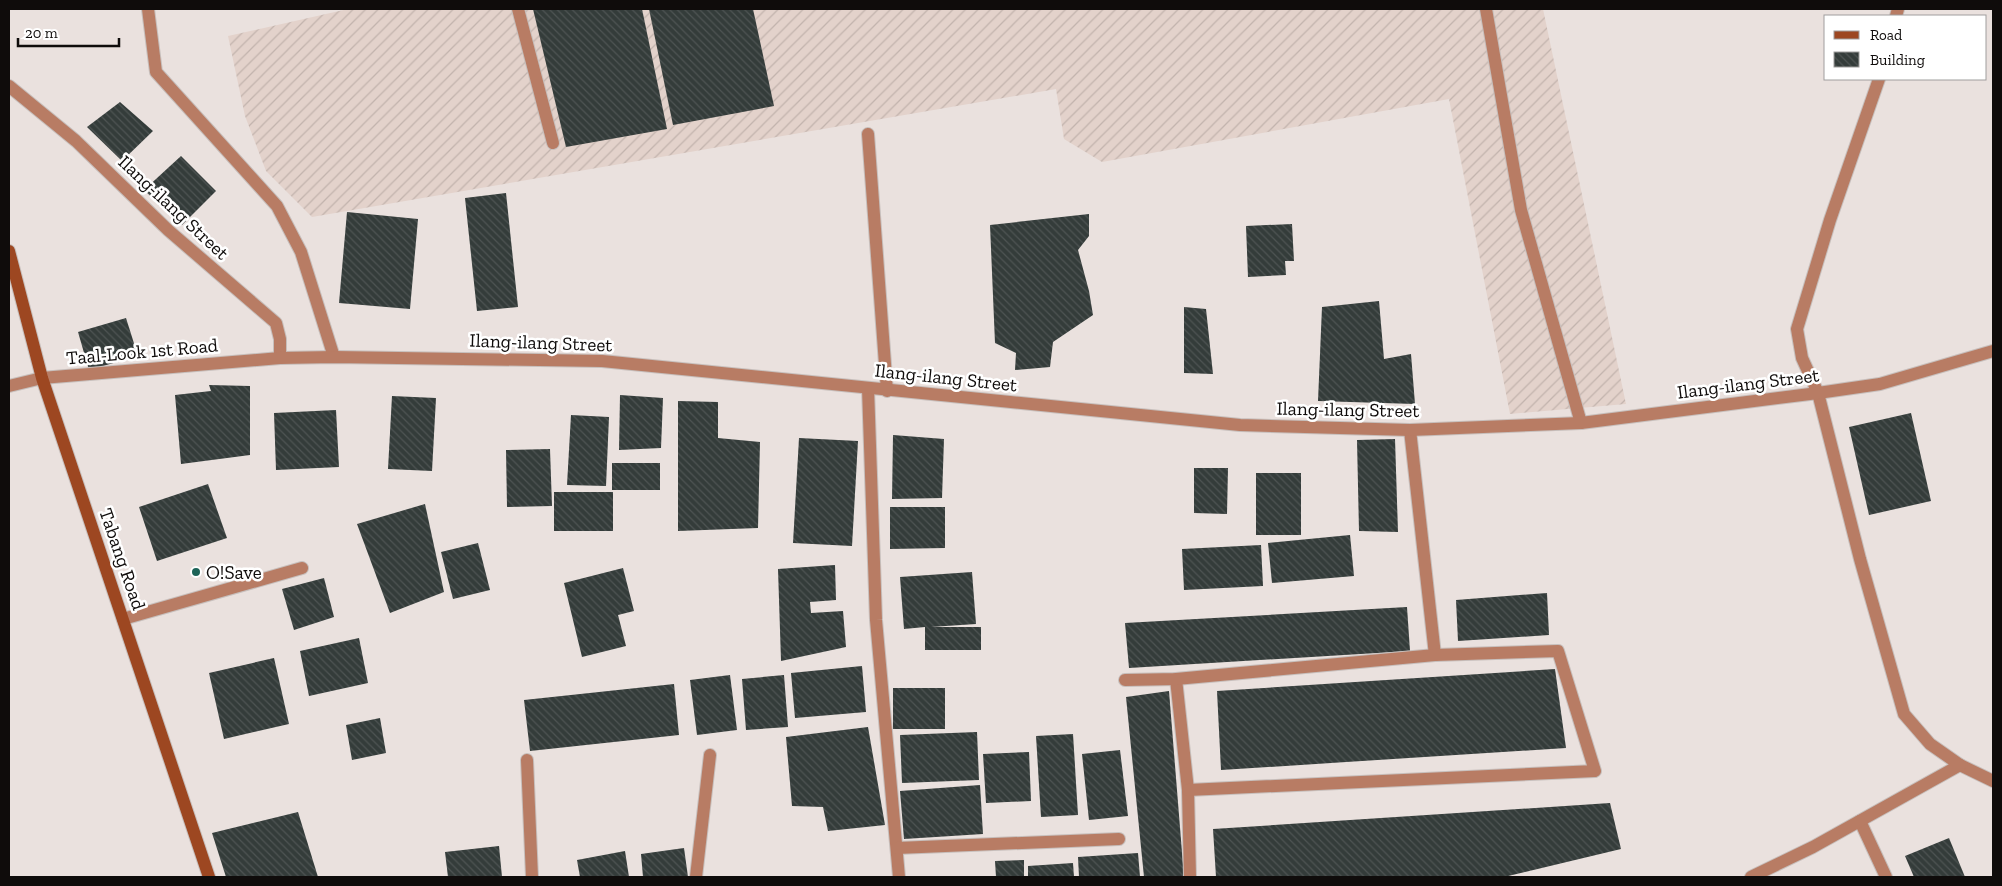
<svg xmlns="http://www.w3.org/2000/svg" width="2002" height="886" viewBox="0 0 2002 886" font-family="'Zilla Slab',serif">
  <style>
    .industrial { fill: url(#industrial-furrows) }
    .building { fill: url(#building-back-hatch) }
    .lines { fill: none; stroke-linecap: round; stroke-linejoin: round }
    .service-casing { stroke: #c7bfbc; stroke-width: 14 }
    .minor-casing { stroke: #c7bfbc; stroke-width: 14 }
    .tertiary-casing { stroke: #c7bfbc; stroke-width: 14 }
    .secondary-casing { stroke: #c7bfbc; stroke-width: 14 }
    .service { stroke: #b87c64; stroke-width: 12 }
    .minor { stroke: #b87c64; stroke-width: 12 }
    .tertiary { stroke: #b87c64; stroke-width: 12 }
    .secondary { stroke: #9d4721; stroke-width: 12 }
    .poi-dot { fill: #1d6458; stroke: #fff; stroke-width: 2 }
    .labels { text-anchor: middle; stroke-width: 5; stroke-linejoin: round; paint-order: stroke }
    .street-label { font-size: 19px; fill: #0f0c0b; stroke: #fff }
    .poi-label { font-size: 19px; fill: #0f0c0b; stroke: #fff; text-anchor: start }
  </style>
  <defs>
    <pattern id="industrial-furrows" width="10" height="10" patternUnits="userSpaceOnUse" patternTransform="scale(1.25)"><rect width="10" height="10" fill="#e3d2cb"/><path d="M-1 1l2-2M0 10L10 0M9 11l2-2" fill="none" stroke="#c2b3ad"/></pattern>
    <pattern id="building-back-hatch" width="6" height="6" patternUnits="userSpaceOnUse" patternTransform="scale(1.25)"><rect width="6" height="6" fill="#343c3a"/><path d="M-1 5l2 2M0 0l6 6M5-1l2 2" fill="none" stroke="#4e5453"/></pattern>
  </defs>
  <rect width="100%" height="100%" fill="#eae1de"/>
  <polygon class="industrial" points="348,9 1543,9 1626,404 1510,414 1449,99 1102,162 1064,139 1056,89 312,217 266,171 245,116 228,36"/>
  <g class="building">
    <polygon points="533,9 642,9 667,129 566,147"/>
    <polygon points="649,9 753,9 774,106 673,125"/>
    <polygon points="120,102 153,131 122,161 87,127"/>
    <polygon points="181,156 216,191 182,225 144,190"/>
    <polygon points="506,193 518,307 477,311 465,198"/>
    <polygon points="347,212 418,219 410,309 339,303"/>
    <polygon points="1089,214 1089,236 1078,250 1089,291 1093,315 1053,342 1050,367 1015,370 1016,353 995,343 990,225"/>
    <polygon points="1292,224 1294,261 1285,261 1286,275 1248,277 1246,226"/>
    <polygon points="1379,301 1384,359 1411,354 1415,404 1318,401 1322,307"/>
    <polygon points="1184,307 1206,309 1213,374 1184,373"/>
    <polygon points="126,318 138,356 89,370 78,332"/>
    <polygon points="209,385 250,386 250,455 181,464 175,395 211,391"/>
    <polygon points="620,395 663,398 661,448 619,450"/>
    <polygon points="392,396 436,398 432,471 388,469"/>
    <polygon points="678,401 718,402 718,438 760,442 758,528 678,531"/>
    <polygon points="336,410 339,467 276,470 274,413"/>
    <polygon points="1911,413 1931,501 1869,515 1849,427"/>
    <polygon points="571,415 609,417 606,486 567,485"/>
    <polygon points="893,435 944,439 942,498 892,499"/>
    <polygon points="799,438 858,441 852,546 793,543"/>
    <polygon points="1395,439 1398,532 1359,531 1357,440"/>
    <polygon points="550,449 552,506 507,507 506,450"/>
    <rect x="612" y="463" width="48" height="27"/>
    <polygon points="1194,468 1228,468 1227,514 1194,513"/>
    <rect x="1256" y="473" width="45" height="62"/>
    <polygon points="208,484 227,538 157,561 139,507"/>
    <rect x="554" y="492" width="59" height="39"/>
    <polygon points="425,504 444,592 390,613 357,524"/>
    <polygon points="890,507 945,507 945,548 890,549"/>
    <polygon points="1350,535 1354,576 1272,583 1268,543"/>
    <polygon points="478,543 490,590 453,599 441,552"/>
    <polygon points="1261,545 1263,586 1184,590 1182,549"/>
    <polygon points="835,565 836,600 810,602 811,613 843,611 846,647 781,661 778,569"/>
    <polygon points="623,568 634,611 618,615 626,646 582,657 564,583"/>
    <polygon points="972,572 976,624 931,627 981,627 981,650 925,650 925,627 904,629 900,577"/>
    <polygon points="324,578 334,617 294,630 282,589"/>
    <polygon points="1547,593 1549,635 1458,641 1456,600"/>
    <polygon points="1407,607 1410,651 1129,668 1125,623"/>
    <polygon points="359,638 368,683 309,696 300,651"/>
    <polygon points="274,658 289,724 224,739 209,673"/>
    <polygon points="862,666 866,712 795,718 791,673"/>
    <polygon points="1555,669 1566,748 1221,770 1217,691"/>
    <polygon points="730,675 737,730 697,735 690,680"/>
    <polygon points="784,675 788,727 746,730 742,679"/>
    <polygon points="674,684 679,735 530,751 524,700"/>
    <rect x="893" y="688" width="52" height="41"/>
    <polygon points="1169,691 1184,877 1144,877 1126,697"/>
    <polygon points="380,718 386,753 352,760 346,725"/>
    <polygon points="868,727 885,825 828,831 823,807 792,806 786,737"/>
    <polygon points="977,732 979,780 902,783 900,735"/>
    <polygon points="1073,734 1078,815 1041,817 1036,736"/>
    <polygon points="1120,750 1128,816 1089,820 1082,754"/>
    <polygon points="1029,752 1031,801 986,803 983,754"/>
    <polygon points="980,785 983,834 904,839 900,791"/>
    <polygon points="1610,803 1621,849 1504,877 1216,877 1213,829"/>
    <polygon points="298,812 318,877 226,877 212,833"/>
    <polygon points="1949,838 1965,877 1914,877 1905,856"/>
    <polygon points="499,846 502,877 448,877 445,852"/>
    <polygon points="684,848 688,877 643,877 641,854"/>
    <polygon points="625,851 629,877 580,877 577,860"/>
    <polygon points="1138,853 1140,877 1079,877 1078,857"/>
    <polygon points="1024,860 1024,877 996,877 995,861"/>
    <polygon points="1073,863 1074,877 1028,877 1028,866"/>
  </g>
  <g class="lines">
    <defs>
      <g id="service">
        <polyline points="518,9 553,143"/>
        <polyline points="1486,9 1521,210 1581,423"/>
        <polyline points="1896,16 1898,9"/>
        <polyline points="868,134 887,391"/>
        <polyline points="1818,393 1802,358 1797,329 1830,220 1879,79"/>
        <polyline points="123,619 302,568"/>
      </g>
      <g id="minor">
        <polyline points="148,9 156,72 277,206 301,252 334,357"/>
        <polyline points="868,388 876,620 899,877"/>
        <polyline points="1410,430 1435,655"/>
        <polyline points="1176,679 1188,790 1190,877"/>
        <polyline points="1125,680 1176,679 1435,655 1558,651 1595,771 1188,790"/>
        <polyline points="527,760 532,877"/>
        <polyline points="1960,765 1993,781"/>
        <polyline points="1860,821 1886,877"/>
        <polyline points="897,848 1119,839"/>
        <polyline points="696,877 710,755"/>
        <polyline points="1751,877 1813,847 1960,765 1930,744 1904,714 1860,559 1818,393"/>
      </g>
      <g id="tertiary">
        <polyline points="9,86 76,141 168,230 276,323 280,339 280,358"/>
        <polyline points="9,386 42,378 280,358 334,357 602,361 1240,425 1410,430 1581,423 1818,393 1880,384 1993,351"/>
      </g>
      <polyline id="secondary" points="9,251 42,378 209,877"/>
    </defs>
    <use href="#service" class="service-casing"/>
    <use href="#minor" class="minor-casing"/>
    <use href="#tertiary" class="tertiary-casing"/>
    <use href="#secondary" class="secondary-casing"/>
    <use href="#service" class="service"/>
    <use href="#minor" class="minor"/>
    <use href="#tertiary" class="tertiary"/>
    <use href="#secondary" class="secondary"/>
  </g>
  <circle class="poi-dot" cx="196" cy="572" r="5"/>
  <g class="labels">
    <g class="street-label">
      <text transform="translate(174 207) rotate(43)" y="7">Ilang-ilang Street</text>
      <text transform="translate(541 342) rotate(2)" y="7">Ilang-ilang Street</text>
      <text transform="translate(142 351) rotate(-5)" y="7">Taal-Look 1st Road</text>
      <text transform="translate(946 377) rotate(6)" y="7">Ilang-ilang Street</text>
      <text transform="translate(1748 383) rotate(-7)" y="7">Ilang-ilang Street</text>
      <text transform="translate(1348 409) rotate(1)" y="7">Ilang-ilang Street</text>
      <text transform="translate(123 559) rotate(71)" y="7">Tabang Road</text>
    </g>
    <g class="poi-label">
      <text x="206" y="579">O!Save</text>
    </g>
  </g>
  <rect width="2002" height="886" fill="none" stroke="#0f0c0b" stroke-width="20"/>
  <rect x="1824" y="15" width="162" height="65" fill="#ffffff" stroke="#9f9e9d"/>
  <rect x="1834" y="31" width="25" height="8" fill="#9d4721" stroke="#9f9e9d"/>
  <text x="1870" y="40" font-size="15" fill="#0f0c0b">Road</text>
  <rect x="1834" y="52" width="25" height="15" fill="url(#building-back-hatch)" stroke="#9f9e9d"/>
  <text x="1870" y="65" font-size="15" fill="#0f0c0b">Building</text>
  <path d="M18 38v8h101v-8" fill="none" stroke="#0f0c0b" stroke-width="2.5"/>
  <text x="25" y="38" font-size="15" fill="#0f0c0b" stroke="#ffffff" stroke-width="4" paint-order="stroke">20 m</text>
</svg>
